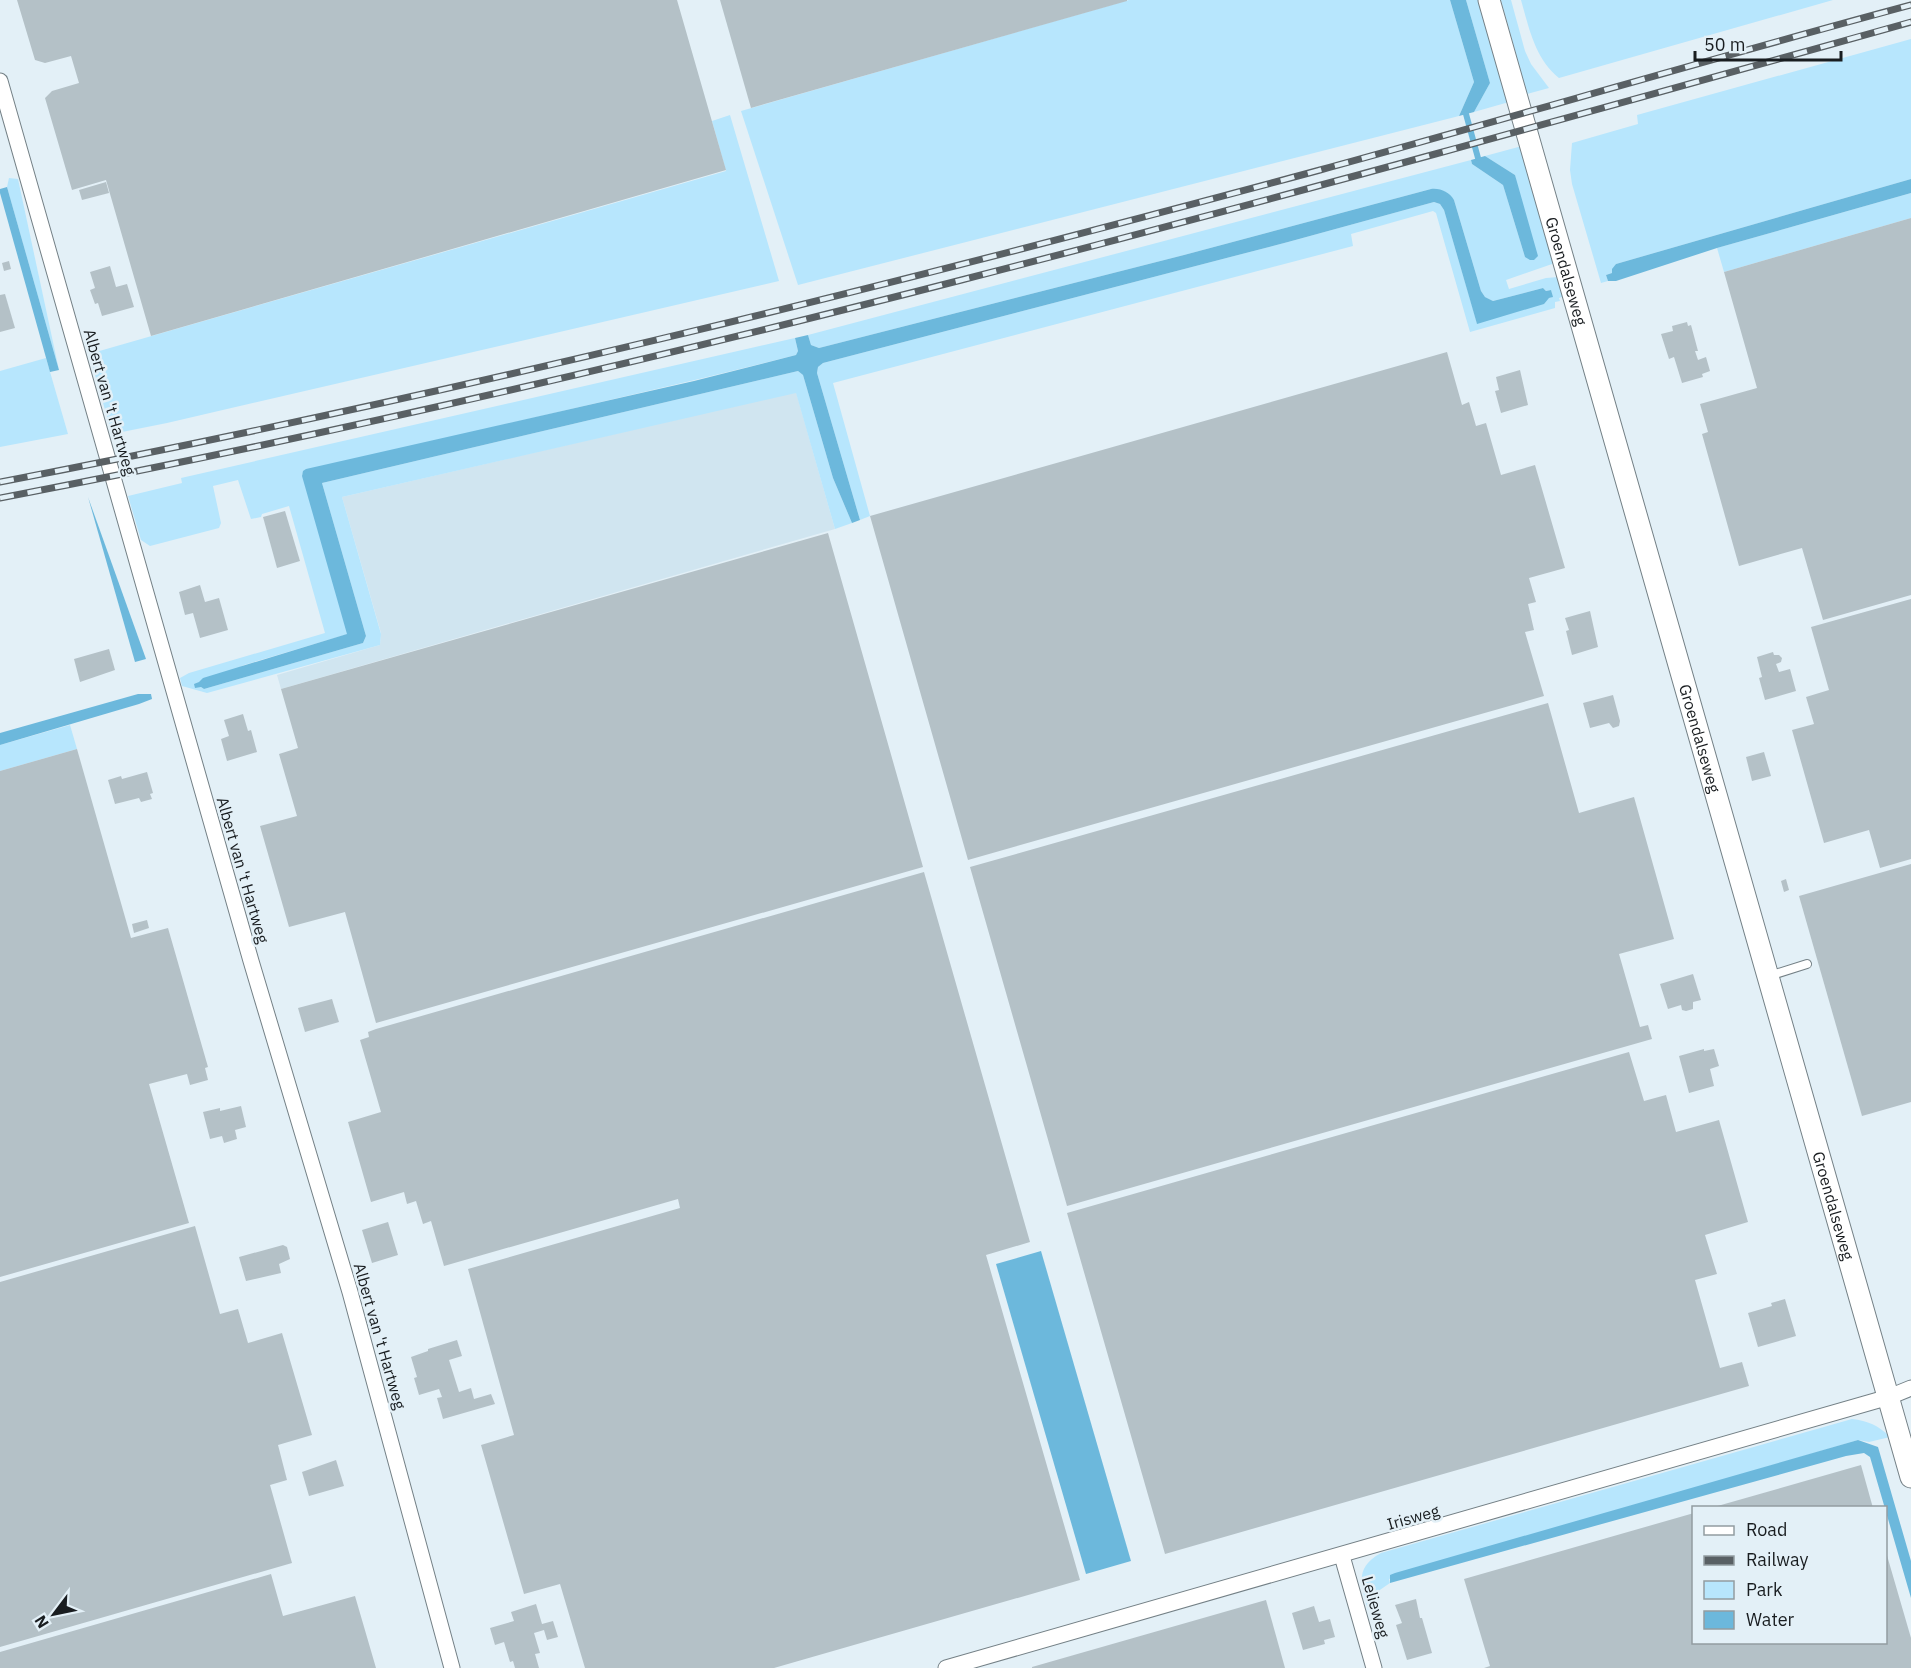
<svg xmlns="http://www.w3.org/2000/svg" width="1911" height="1668" viewBox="0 0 1911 1668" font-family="'IBM Plex Sans',sans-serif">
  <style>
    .built { fill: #d0e5f0 }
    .green { fill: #b7e6fd }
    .water { fill: #6cb8dc }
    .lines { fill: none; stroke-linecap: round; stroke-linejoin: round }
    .stream { stroke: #6cb8dc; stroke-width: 6 }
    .building { fill: #b4c1c7 }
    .lane-casing { stroke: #748086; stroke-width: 10 }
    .street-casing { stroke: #748086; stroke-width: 17 }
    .secondary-casing { stroke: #748086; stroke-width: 23 }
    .lane { stroke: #fff; stroke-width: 8 }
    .street { stroke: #fff; stroke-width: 15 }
    .secondary { stroke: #fff; stroke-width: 21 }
    .rail-casing { stroke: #596064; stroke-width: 7 }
    .rail { stroke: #e3f0f7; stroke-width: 4.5; stroke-dasharray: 14; stroke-linecap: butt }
    .labels { text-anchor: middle; stroke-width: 5; stroke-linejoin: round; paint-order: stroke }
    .street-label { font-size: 16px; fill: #191d20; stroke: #e3f0f7 }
  </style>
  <rect width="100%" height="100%" fill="#e3f0f7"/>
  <polygon class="built" points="796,392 835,529 281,689 277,675 380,645 381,633 342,497"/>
  <g class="green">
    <polygon points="1129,0 1450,0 1474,82 1459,116 798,285 741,111"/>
    <polygon points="1466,0 1480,0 1509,102 1474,112 1490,83"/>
    <polygon points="1501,0 1511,0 1525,51 1531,64 1549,88 1527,94"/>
    <path d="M1521 0H1833L1559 78C1535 59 1529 28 1521 0Z"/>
    <polygon points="1911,39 1911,179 1616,264 1612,273 1606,275 1608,281 1601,283 1572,184 1570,170 1572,143 1638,124 1637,115"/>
    <polygon points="730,115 779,281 167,423 112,434 89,354 726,171 712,121"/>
    <polygon points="1522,146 1555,263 1506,280 1509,289 1546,278 1559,277 1565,296 1559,298 1560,301 1555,302 1555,308 1470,332 1436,213 1433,211 1351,234 1353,246 833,383 870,516 860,520 817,373 818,367 823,363 1288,242 1434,202 1440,204 1444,210 1477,323 1552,297 1551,290 1546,291 1543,288 1493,301 1485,297 1481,291 1454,200 1431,189 1184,255 819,348 811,345 808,335 1471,160 1472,164 1503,185 1525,257 1515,175 1485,156"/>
    <polygon points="9,178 18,179 59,370 7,187"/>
    <polygon points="1911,193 1911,218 1724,272 1717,248"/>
    <path d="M795 338 798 351 796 355C632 397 466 431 302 474L348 634 244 665 201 687 204 689 363 643 366 636 322 483 798 371 803 375 833 478 852 523 835 529 796 393 342 497 381 634 380 645 207 693 182 686 180 678 189 673 325 633 289 506 262 514 261 517 251 519 238 480 213 486 221 523 219 528 150 546 141 540 128 496 182 483 181 478Z"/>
    <polygon points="46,358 68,434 0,447 0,371"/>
    <polygon points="70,725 77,749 0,771 0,745"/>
    <path d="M1852 1419C1868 1421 1878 1425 1890 1437L1869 1442 1858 1440 1389 1579 1390 1583 1374 1594 1377 1607 1368 1610C1361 1585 1354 1568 1381 1553Z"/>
  </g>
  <g class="water">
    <polygon points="1450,0 1466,0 1490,83 1474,112 1459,116 1474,82"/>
    <polygon points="1485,156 1515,175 1538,256 1534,260 1530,260 1525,257 1503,185 1472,164 1471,160"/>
    <polygon points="1911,179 1911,193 1717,248 1616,281 1608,281 1606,275 1612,273 1612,269 1616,264"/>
    <polygon points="7,187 59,370 50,372 0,193 0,189"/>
    <path d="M1431 189C1441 188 1449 192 1454 200L1481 291 1485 297 1493 301 1543 288 1546 291 1551 290 1553 297 1549 298 1544 304 1477 324 1444 210 1440 204 1434 202 1288 242 823 363 818 367 817 373 860 520 852 523 833 478 803 375 798 371 322 483 366 636 363 643 204 689 201 687 195 688 194 684 199 682 203 678 347 634 302 476 303 471 306 469 694 381 796 355 798 351 795 338 808 335 811 345 819 348 1184 255Z"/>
    <polygon points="88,497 146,659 135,662"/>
    <polygon points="138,694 151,694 152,699 139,704 0,745 0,733"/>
    <polygon points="1041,1251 1131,1561 1086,1574 996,1264"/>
    <polygon points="1858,1440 1878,1447 1911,1561 1911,1598 1870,1457 1864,1453 1846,1456 1390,1583 1390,1575 1395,1573"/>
  </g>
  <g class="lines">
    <polyline class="stream" points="1466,114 1478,158"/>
  </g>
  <g class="building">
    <polygon points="17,0 677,0 726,170 151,336 106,180 72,190 45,98 52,91 79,83 71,56 45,63 35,60"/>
    <polygon points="720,0 1127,0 1127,1 751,108"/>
    <polygon points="106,182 109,193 82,200 79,190"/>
    <polygon points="1911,218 1911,595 1823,620 1802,548 1739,566 1702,434 1708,432 1700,404 1757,388 1724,272"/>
    <polygon points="9,261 11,269 4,271 2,263"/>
    <polygon points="110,266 116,287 127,284 134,307 102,316 98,303 95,304 90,290 95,288 90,272"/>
    <polygon points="5,294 15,328 0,332 0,295"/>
    <polygon points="1687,322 1688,326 1691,325 1698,351 1695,351 1698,360 1706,357 1710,371 1702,374 1703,377 1682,383 1674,357 1669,359 1661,334 1673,331 1672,326"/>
    <polygon points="1447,352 1462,405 1469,402 1476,426 1486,423 1501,475 1535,465 1565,568 1529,578 1536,602 1528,604 1534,630 1525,632 1544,696 968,860 870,516"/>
    <polygon points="1520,370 1528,405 1501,413 1495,391 1499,390 1496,377"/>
    <polygon points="285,511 300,561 277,568 263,517"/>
    <polygon points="828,533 923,867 376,1023 345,912 289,927 260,826 297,816 279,754 298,748 281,689"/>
    <polygon points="200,585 205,602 219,598 228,630 200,638 193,613 185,615 179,592"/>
    <polygon points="1911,599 1911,859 1880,868 1869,830 1824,843 1792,730 1814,724 1806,697 1829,690 1811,627"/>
    <polygon points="1590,611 1598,647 1572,655 1566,631 1569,630 1565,618"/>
    <polygon points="109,649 115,670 80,682 74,659"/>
    <polygon points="1773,652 1774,655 1779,655 1782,658 1781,662 1776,664 1779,672 1790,669 1796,691 1765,700 1759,678 1762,677 1757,657"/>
    <polygon points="1613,695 1620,721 1619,726 1613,728 1609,723 1590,728 1583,703"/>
    <polygon points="1548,703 1579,813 1634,797 1674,939 1619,954 1640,1027 1648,1025 1652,1039 1067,1206 970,867"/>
    <polygon points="243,714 248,731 251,730 257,752 227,761 221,739 229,736 224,720"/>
    <polygon points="77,749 131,938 168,928 208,1067 205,1068 208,1080 190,1085 187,1074 149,1084 189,1223 0,1277 0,771"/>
    <polygon points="1764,752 1771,776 1752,781 1746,757"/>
    <polygon points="147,772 153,793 150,794 152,799 141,802 139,798 115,804 108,780 121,776 122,779"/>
    <polygon points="1911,864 1911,1102 1862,1116 1799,896"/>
    <polygon points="924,872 1030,1242 986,1255 1080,1580 774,1668 585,1668 560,1584 524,1594 481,1445 514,1435 468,1269 680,1208 678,1199 444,1266 431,1221 423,1224 416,1201 407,1204 404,1192 371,1202 348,1122 381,1112 360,1040 369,1037 368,1032 376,1029"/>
    <polygon points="1786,879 1789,890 1784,892 1781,881"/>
    <polygon points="147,920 149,928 134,933 132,924"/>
    <polygon points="1693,974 1701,1000 1693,1002 1693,1009 1686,1011 1682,1010 1681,1005 1668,1009 1660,984"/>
    <polygon points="332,999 339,1022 305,1032 298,1008"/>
    <polygon points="1704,1049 1704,1051 1714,1049 1719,1066 1710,1069 1714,1086 1689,1093 1679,1056"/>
    <polygon points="1629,1052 1644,1101 1666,1095 1676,1132 1719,1120 1748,1222 1705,1235 1717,1274 1695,1280 1720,1368 1742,1362 1749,1386 1165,1554 1067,1213"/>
    <polygon points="241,1106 246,1127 235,1130 237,1139 224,1143 222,1136 210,1139 203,1112 220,1108 220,1111"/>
    <polygon points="388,1222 398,1255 372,1263 362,1230"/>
    <polygon points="195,1226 220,1314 238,1309 248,1343 282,1333 312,1435 278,1445 287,1480 270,1485 292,1563 0,1647 0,1282"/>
    <polygon points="283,1245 287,1247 290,1259 279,1264 281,1273 246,1281 239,1257"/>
    <polygon points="1785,1299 1796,1336 1758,1347 1748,1313 1772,1306 1771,1303"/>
    <polygon points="457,1340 462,1356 449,1360 459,1392 471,1388 474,1399 491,1394 495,1404 443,1419 437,1398 442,1397 439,1389 419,1395 414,1378 417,1377 411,1357 428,1351 428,1349"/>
    <polygon points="336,1460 344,1486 309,1496 302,1472"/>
    <polygon points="1861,1465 1873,1508 1714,1508 1714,1507"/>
    <polygon points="1694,1513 1694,1642 1886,1642 1886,1552 1911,1638 1911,1668 1484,1668 1490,1666 1464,1579"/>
    <polygon points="271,1574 283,1616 355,1596 376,1668 0,1668 0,1652"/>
    <polygon points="1416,1599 1420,1618 1422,1618 1432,1653 1407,1660 1396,1625 1402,1623 1395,1605"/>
    <polygon points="1266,1600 1285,1668 1032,1668 1032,1667"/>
    <polygon points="536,1604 542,1624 553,1621 558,1637 547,1640 544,1630 534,1633 540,1653 535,1654 539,1668 515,1668 513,1661 510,1662 504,1642 495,1645 490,1628 514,1621 511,1612"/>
    <polygon points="1314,1606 1319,1622 1330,1619 1335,1637 1324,1640 1325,1644 1303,1650 1292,1613"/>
  </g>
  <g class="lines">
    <defs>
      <polyline id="lane" points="1769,976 1807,964"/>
      <g id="street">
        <polyline points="0,81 251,961 350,1292 452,1668"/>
        <polyline points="1342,1556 1374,1668"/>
        <polyline points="946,1668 1889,1397 1911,1388"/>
      </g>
      <g id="secondary">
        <path id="s1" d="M1489 0 1911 1477"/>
      </g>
    </defs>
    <use href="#lane" class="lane-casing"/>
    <use href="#street" class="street-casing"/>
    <use href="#secondary" class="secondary-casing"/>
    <use href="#lane" class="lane"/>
    <use href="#street" class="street"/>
    <use href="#secondary" class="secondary"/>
    <defs>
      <g id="rail">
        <path d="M0 482C444 397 883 288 1320 170 1517 116 1713 58 1911 5"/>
        <path d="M0 498C646 375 1278 199 1911 22"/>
      </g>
    </defs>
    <use href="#rail" class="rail-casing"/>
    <use href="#rail" class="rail"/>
  </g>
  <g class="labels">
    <g class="street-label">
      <text dy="6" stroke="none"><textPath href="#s1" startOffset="282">Groendalseweg</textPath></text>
      <text transform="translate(110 402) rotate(74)" y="6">Albert van 't Hartweg</text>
      <text dy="6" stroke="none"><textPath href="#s1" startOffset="768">Groendalseweg</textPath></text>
      <text transform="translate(243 870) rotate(74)" y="6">Albert van 't Hartweg</text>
      <text dy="6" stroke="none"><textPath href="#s1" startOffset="1254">Groendalseweg</textPath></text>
      <text transform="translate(380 1336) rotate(74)" y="6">Albert van 't Hartweg</text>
      <text transform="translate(1413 1517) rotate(-16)" y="6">Irisweg</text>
      <text transform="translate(1376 1607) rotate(74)" y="6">Lelieweg</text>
    </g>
  </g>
  <rect x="1692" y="1506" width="195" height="138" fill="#e3f0f7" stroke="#929ca1" stroke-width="1.5"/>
  <rect x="1704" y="1526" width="30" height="9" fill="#ffffff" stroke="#929ca1" stroke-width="1.5"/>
  <text x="1746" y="1536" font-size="18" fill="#191d20">Road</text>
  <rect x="1704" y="1556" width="30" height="9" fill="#596064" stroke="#929ca1" stroke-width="1.5"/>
  <text x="1746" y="1566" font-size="18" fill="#191d20">Railway</text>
  <rect x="1704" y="1581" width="30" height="18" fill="#b7e6fd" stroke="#929ca1" stroke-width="1.5"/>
  <text x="1746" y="1596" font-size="18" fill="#191d20">Park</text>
  <rect x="1704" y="1611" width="30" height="18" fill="#6cb8dc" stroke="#929ca1" stroke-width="1.5"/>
  <text x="1746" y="1626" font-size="18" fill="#191d20">Water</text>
  <g transform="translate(54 1614) rotate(238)" stroke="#e3f0f7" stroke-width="4.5" paint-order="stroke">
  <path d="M0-4.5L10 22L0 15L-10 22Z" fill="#191d20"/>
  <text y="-9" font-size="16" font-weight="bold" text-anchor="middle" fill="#191d20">N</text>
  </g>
  <path d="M1695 51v9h146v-9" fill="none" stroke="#191d20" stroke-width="3"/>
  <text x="1704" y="51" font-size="18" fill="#191d20" stroke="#e3f0f7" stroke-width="4.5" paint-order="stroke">50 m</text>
</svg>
